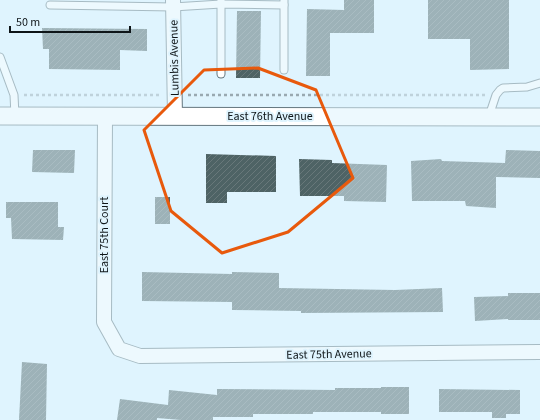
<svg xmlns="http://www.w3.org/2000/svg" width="540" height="420" viewBox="0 0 540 420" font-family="'Source Sans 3',sans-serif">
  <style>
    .building { fill: url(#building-hatch) }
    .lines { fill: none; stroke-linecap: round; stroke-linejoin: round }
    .service-casing { stroke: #64767e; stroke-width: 9 }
    .minor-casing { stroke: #64767e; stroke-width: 16 }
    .tertiary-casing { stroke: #64767e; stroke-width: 19 }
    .path { stroke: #99a9b1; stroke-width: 2.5; stroke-dasharray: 3 3; stroke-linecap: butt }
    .service { stroke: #fff; stroke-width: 7 }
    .minor { stroke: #fff; stroke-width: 14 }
    .tertiary { stroke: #fff; stroke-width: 17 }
    .marked { fill: none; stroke: #e8590c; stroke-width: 3; stroke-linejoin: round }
    .labels { text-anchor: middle; stroke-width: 4; stroke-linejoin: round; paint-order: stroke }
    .street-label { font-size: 12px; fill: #0e1518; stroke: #dff4fe }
  </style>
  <defs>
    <pattern id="building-hatch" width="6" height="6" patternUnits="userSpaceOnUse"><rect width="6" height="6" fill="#4e6365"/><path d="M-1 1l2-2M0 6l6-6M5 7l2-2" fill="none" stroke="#68787a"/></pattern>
  </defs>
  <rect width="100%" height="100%" fill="#dff4fe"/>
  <g class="building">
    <polygon points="344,0 374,0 374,33 330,33 330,76 306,76 307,9 344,10"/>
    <polygon points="428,0 509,0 509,69 470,70 470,39 428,39"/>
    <polygon points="237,11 261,11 260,78 236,78"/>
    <polygon points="42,28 147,29 147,51 120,50 120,70 49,69 49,49 43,49"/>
    <polygon points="33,150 75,150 74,173 32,172"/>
    <polygon points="506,150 540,151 540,178 496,177 496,208 466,206 465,201 412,201 411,161 441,159 442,161 505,163"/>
    <polygon points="206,154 276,156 276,192 227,192 227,203 206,203"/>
    <polygon points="299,159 332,160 332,163 387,165 386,202 344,201 344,196 300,196"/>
    <rect x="155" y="197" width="15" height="27"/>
    <polygon points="6,202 58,202 58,227 64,227 63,240 12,239 11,218 6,218"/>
    <polygon points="142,272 232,274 232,272 279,273 279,288 395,290 442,288 443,312 301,313 301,311 232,310 232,302 142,301"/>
    <polygon points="508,293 540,293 540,320 508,320 508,319 475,321 474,297 508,296"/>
    <polygon points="22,362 47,364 46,420 19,420"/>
    <polygon points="381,387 409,387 409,414 381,414 381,412 313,412 313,414 253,414 253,417 213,417 213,420 181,420 157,418 157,420 117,420 120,399 168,405 169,390 217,395 217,389 335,390 335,388 381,388"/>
    <polygon points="439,389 520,390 520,414 506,414 506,418 492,418 492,412 439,412"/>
  </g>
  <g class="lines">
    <defs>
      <g id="service">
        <polyline points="50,5 173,7 221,4 284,5 284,0"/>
        <polyline points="0,57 14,95 15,116"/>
        <polyline points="284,70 284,5"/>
        <polyline points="221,74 221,0"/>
        <polyline points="489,116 496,95 500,90 503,88 527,87 540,83"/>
      </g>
      <g id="minor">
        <polyline points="173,0 175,116"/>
        <polyline points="105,116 104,322 119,349 140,356 540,352"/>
      </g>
      <polyline id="tertiary" points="0,116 540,117"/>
    </defs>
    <use href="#service" class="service-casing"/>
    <use href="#minor" class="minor-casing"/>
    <use href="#tertiary" class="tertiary-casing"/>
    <g class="path">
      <polyline points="24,95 161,95"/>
      <polyline points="188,95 485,95"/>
    </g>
    <use href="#service" class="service"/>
    <use href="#minor" class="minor"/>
    <use href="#tertiary" class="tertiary"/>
  </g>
  <path d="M0 0H540V420H0ZM258 68 316 90 353 178 288 232 222 253 171 211 144 130 204 70Z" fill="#dff4fe" fill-opacity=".55" fill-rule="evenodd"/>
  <path class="marked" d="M258 68 316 90 353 178 288 232 222 253 171 211 144 130 204 70Z"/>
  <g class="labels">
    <g class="street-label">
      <text transform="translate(174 58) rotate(-91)" y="4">Lumbis Avenue</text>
      <text x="270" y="120">East 76th Avenue</text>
      <text transform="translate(104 235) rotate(-90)" y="4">East 75th Court</text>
      <text transform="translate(329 354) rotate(-1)" y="4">East 75th Avenue</text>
    </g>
  </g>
  <path d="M10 26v6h120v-6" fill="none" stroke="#0e1518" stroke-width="2"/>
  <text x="16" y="26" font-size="12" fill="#0e1518" stroke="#dff4fe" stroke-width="3" paint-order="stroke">50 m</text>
</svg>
